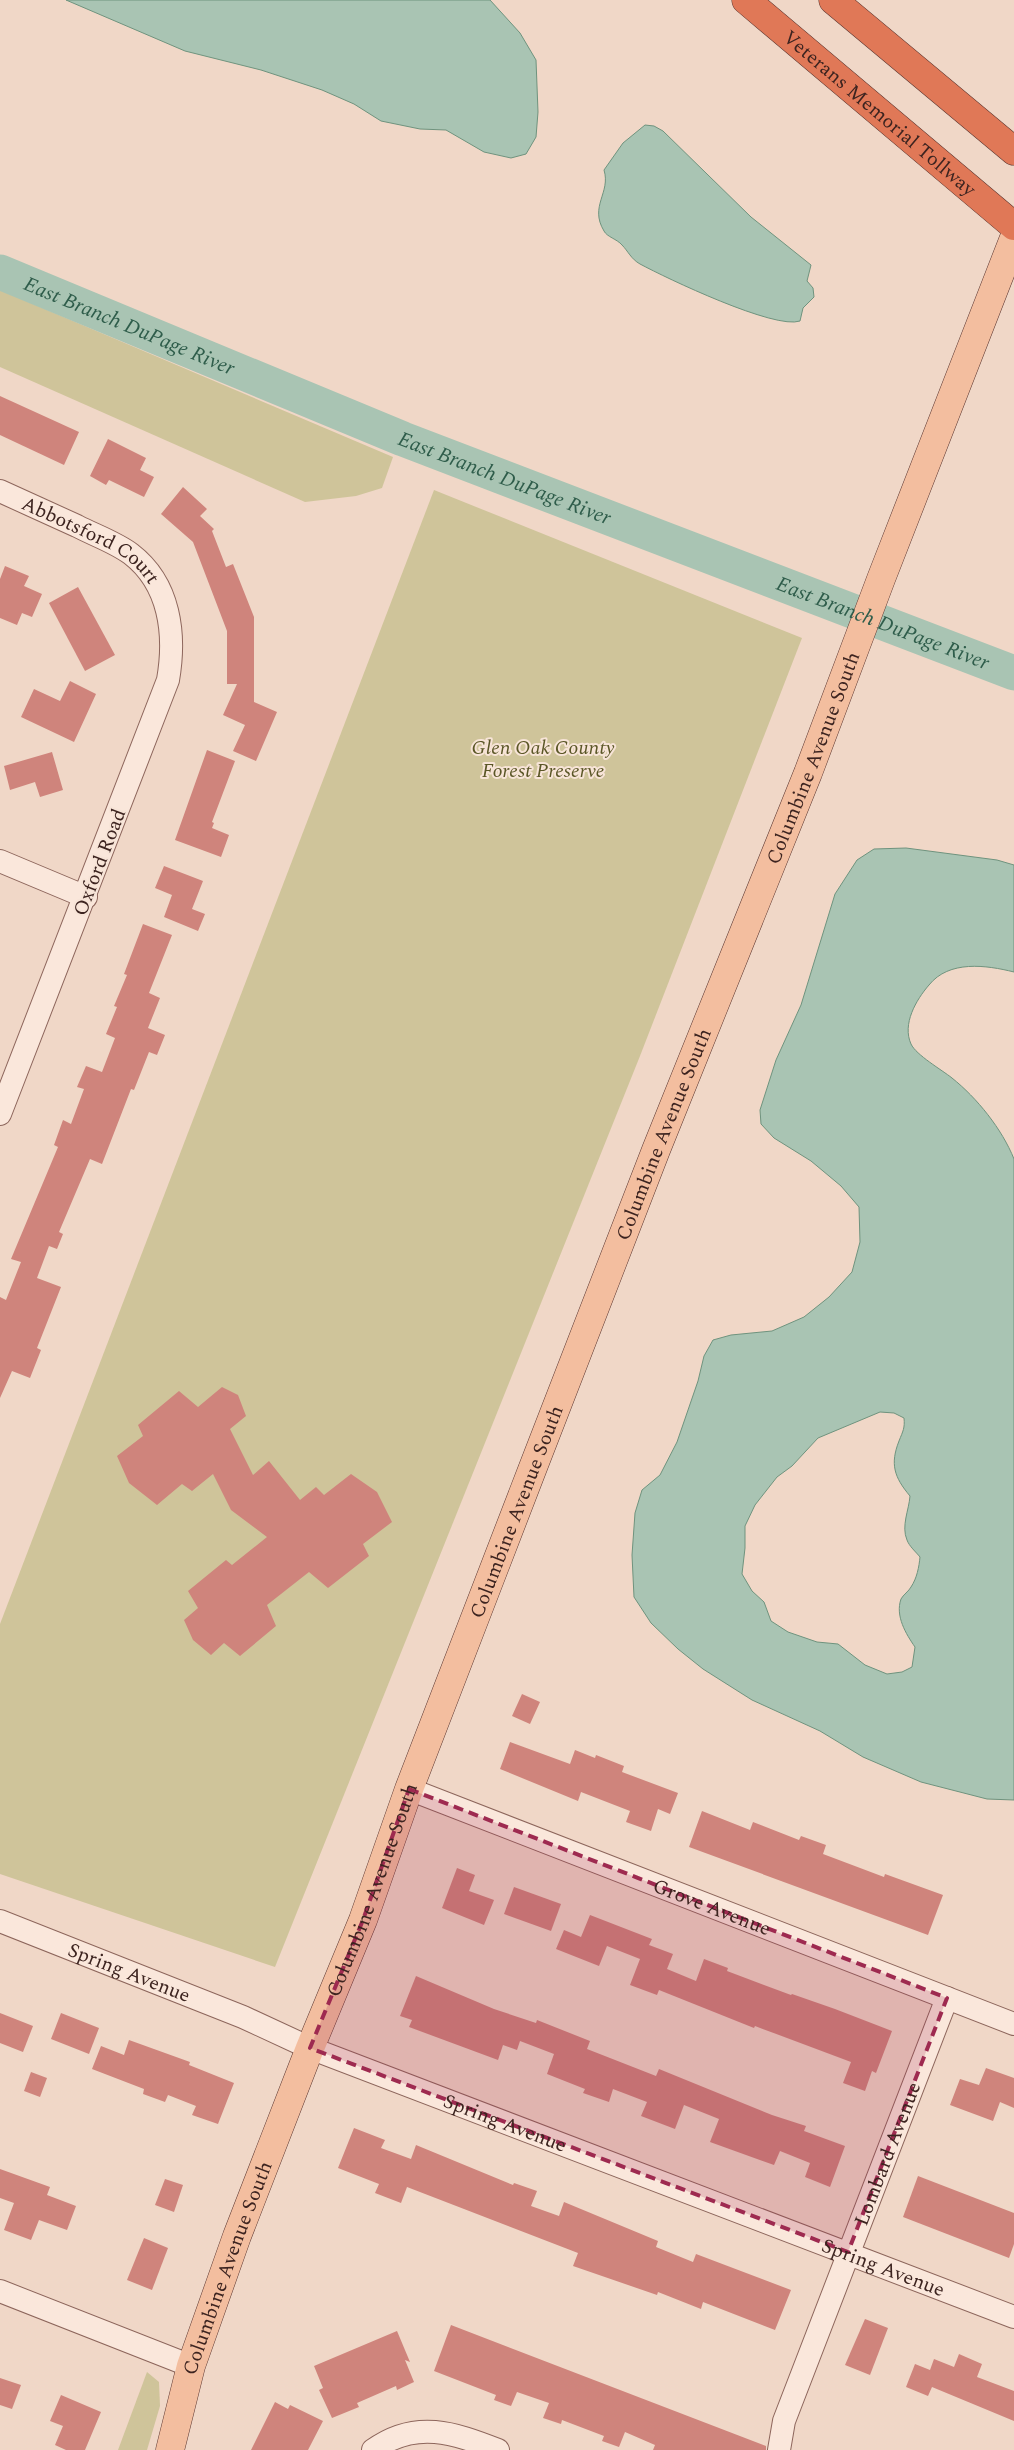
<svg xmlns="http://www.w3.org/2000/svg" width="1014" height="2450" viewBox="0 0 1014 2450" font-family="Spectral,serif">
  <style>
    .green { fill: #cfc49a }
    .water { fill: #a9c4b3; stroke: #6f937e; fill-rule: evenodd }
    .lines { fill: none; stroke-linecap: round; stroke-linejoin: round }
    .river { stroke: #a9c4b3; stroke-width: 35 }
    .building { fill: #cf847c }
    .minor-casing { stroke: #8d665c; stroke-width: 24 }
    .primary-casing { stroke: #5b3630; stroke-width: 29 }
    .motorway-casing { stroke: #5b3630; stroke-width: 29 }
    .minor { stroke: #fae7db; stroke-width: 22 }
    .primary { stroke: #f3be9f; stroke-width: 28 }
    .motorway { stroke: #e07857; stroke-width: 28 }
    .marked { fill: #9e2a50; fill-opacity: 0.2; stroke: #9e2a50; stroke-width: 4; stroke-dasharray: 10 6; stroke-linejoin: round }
    .labels { text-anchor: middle; stroke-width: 4; stroke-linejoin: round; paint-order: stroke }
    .street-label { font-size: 20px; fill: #3d2420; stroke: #f7e4d7 }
    .park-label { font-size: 20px; font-style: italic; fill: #5a5626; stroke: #f7e4d7 }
    .water-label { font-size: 21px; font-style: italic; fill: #2f5d4b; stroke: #f7e4d7 }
  </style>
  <rect width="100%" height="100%" fill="#f0d7c7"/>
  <g class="green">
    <polygon points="0,290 393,457 382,488 356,496 305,502 0,367"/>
    <polygon points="434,490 802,638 640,1056 275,1967 0,1874 0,1624"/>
    <polygon points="147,2372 159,2382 160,2406 147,2450 118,2450"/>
  </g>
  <g class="water">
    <polygon points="66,0 490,0 520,33 536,60 538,112 536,137 526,154 511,158 484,152 446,130 420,129 381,121 354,104 322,90 261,70 185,51"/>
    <path d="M645 125 654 126 663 131 751 217 811 265 807 281 813 288 814 297 803 308 800 321C775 330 666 278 640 264 631 259 628 251 622 245 617 239 607 237 604 231 589 206 611 193 604 170L623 143Z"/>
    <path d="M906 848 997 860 1014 865V972C986 965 949 960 929 985 916 1000 902 1024 911 1044 916 1055 942 1070 952 1078 977 1098 1002 1129 1014 1159V1800L987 1799 921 1782 863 1757 820 1731 752 1700 703 1669 678 1649 651 1623 634 1597 632 1555 635 1513 642 1490 660 1475 677 1442 698 1381 704 1356 713 1340 731 1335 772 1331 804 1317 829 1297 852 1272 860 1242 859 1207 841 1186 811 1161 774 1138 761 1124 760 1110 776 1060 801 1005 835 894 857 860 874 849ZM880 1412 894 1413 904 1418C905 1428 903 1431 899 1441 890 1464 894 1477 910 1496 909 1510 901 1526 907 1540 909 1546 916 1552 920 1557 919 1567 917 1578 911 1587 909 1591 903 1595 901 1599 895 1616 906 1634 915 1647L912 1667 902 1672 887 1674 865 1665 838 1644 817 1642 788 1632 771 1621 764 1602 752 1591 742 1574 745 1548V1526L755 1505 777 1477 792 1466 818 1438Z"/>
  </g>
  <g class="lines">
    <path class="river" id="s1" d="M0 272 403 439 1014 673"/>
  </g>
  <g class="building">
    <polygon points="0,396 79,432 64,465 0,435"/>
    <polygon points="108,439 146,458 140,470 154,477 144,497 109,480 106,485 90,476"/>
    <polygon points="183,487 207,509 200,516 214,529 212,531 226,567 233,564 254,617 254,702 277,712 256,761 233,751 245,725 223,715 237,684 227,684 227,631 193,542 161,514"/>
    <polygon points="5,566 29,576 24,586 42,594 32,617 22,613 17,625 0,618 0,579"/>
    <polygon points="78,587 115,655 85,671 49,603"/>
    <polygon points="70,681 96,694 74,742 21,717 34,689 60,701"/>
    <polygon points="207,750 235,761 212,822 214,823 212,828 229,835 221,857 175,840"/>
    <polygon points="52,752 63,790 40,797 35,782 10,790 4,766"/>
    <polygon points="164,866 203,881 192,909 205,914 198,931 164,917 172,895 155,888"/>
    <polygon points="143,924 172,935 149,993 160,998 148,1028 165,1035 157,1055 149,1052 134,1090 131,1089 102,1164 90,1159 59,1232 63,1234 57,1249 49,1246 37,1278 61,1287 37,1348 41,1350 30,1378 12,1371 0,1398 0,1297 6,1300 21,1262 11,1259 58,1147 54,1145 63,1120 71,1124 84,1089 77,1087 86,1066 102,1072 115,1038 106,1034 117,1007 114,1006 127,975 124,974"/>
    <polygon points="222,1387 238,1395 246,1416 230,1429 253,1475 269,1461 300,1500 316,1487 324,1495 351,1474 377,1492 392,1522 363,1544 369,1556 328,1588 309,1572 267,1605 276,1626 240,1656 224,1643 211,1655 193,1640 184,1620 198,1608 188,1591 226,1560 232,1565 267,1537 231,1510 213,1474 192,1491 182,1484 157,1505 129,1483 117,1456 143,1436 138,1425 179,1391 198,1407"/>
    <polygon points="522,1694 540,1702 530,1724 512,1716"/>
    <polygon points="510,1742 570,1764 575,1750 595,1758 596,1755 624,1766 622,1772 678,1793 670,1814 658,1809 651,1831 626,1822 630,1811 581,1792 578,1801 500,1769"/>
    <polygon points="702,1811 750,1830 753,1822 799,1840 801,1836 826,1845 823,1854 884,1877 885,1874 943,1895 928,1935 689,1847"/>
    <polygon points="457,1868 475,1875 469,1891 494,1900 484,1925 442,1908"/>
    <polygon points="514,1887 561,1904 551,1931 504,1914"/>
    <polygon points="590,1915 652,1939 649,1945 673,1954 667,1969 696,1981 704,1959 728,1968 727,1971 791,1995 792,1994 835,2009 892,2031 876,2073 872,2071 865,2091 843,2083 851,2062 755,2026 754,2028 659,1990 657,1995 630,1985 640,1959 607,1946 599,1966 556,1949 564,1930 581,1937"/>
    <polygon points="416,1976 494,2009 536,2023 537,2020 590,2041 587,2049 656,2076 659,2069 772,2115 806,2126 804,2131 845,2146 830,2187 805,2177 810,2163 780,2151 774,2165 710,2142 719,2119 684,2105 675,2129 641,2116 647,2102 613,2089 609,2102 583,2093 585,2089 547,2074 554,2054 520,2041 517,2050 503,2045 498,2060 409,2027 412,2020 400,2016"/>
    <polygon points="0,2013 33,2026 23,2052 0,2043"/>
    <polygon points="61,2013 99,2028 89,2054 51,2039"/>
    <polygon points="129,2040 190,2062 189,2065 234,2083 218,2124 192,2115 196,2106 168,2095 165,2102 143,2094 144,2089 92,2069 101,2046 124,2055"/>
    <polygon points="986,2068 1014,2078 1014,2108 1000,2102 993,2121 950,2105 960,2079 979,2085"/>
    <polygon points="31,2072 47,2078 40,2097 24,2091"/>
    <polygon points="354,2128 385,2140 381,2148 411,2159 416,2145 513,2185 514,2183 537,2191 531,2206 559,2216 564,2202 658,2241 656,2247 693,2262 696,2254 791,2290 775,2330 703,2302 701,2309 658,2292 657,2295 573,2266 578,2253 407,2187 401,2203 375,2193 379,2184 338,2168"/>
    <polygon points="0,2169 50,2187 47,2195 76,2206 67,2230 39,2220 31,2240 4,2230 14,2203 0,2198"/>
    <polygon points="918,2176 1014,2213 1014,2244 1009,2258 903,2217"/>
    <polygon points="165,2179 183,2185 174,2212 155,2205"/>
    <polygon points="144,2238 168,2248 152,2290 127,2280"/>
    <polygon points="865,2319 888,2328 870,2375 845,2365"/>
    <polygon points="451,2325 766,2446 766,2450 653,2450 655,2445 625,2432 619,2447 602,2441 604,2436 562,2420 561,2424 543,2418 549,2403 517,2392 511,2406 494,2400 496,2395 434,2371"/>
    <polygon points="397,2331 410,2362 405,2360 414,2382 397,2390 396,2386 357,2403 359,2407 332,2418 319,2390 323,2388 314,2366"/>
    <polygon points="959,2354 982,2364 977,2377 1014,2391 1014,2421 932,2387 928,2396 906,2387 915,2364 930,2370 934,2359 954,2367"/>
    <polygon points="0,2378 21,2385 12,2409 0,2405"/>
    <polygon points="61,2395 101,2412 85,2450 66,2450 55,2445 63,2426 50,2421"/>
    <polygon points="275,2402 288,2409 290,2405 323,2421 308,2450 251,2450"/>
  </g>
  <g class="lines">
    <defs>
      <g id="minor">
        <path id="s2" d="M0 491C26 503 51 514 77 526 94 535 115 542 131 554 170 584 176 634 168 680L0 1114"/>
        <polyline points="0,861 86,897"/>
        <path id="s3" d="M409 1789 1014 2024"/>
        <path id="s4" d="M0 1921 243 2017 310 2048 1014 2317"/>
        <polyline points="0,2291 191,2366"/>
        <path d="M373 2450C416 2419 454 2433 498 2450"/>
        <path id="s5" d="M779 2450 784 2421 947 1998"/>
      </g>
      <g id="primary">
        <path id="s6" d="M170 2450 191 2366 237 2236 310 2048 363 1920 409 1789 532 1470 656 1150 808 773 881 579 1014 238"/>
      </g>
      <g id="motorway">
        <path id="s7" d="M746 0 1014 226"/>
        <polyline points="833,0 1014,151"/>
      </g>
    </defs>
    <use href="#minor" class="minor-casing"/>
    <use href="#primary" class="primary-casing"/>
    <use href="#motorway" class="motorway-casing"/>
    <use href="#minor" class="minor"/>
    <use href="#primary" class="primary"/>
    <use href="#motorway" class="motorway"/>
  </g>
  <path class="marked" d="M409 1789 947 1998 848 2252 310 2048 363 1920Z"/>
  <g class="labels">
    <g class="street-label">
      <text dy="7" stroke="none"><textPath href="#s7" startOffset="175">Veterans Memorial Tollway</textPath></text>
      <text dy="7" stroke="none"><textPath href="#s2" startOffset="104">Abbotsford Court</textPath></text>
      <text dy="7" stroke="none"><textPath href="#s6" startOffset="1811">Columbine Avenue South</textPath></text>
      <text transform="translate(99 862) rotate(-69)" y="7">Oxford Road</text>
      <text dy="7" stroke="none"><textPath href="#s6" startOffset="1406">Columbine Avenue South</textPath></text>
      <text dy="7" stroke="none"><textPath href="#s6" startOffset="1001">Columbine Avenue South</textPath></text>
      <text dy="7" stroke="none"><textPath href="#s6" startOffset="596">Columbine Avenue South</textPath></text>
      <text dy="7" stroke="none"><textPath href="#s3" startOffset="325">Grove Avenue</textPath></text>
      <text dy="7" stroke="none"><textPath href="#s4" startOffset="139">Spring Avenue</textPath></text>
      <text dy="7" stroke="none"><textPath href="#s4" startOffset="544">Spring Avenue</textPath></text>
      <text dy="7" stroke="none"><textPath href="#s5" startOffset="316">Lombard Avenue</textPath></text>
      <text dy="7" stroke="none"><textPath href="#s4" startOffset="949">Spring Avenue</textPath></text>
      <text dy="7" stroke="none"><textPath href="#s6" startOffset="191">Columbine Avenue South</textPath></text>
    </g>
    <g class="park-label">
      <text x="543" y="754">Glen Oak County<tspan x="543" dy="23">Forest Preserve</tspan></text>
    </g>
    <g class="water-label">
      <text dy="7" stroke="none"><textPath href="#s1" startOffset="140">East Branch DuPage River</textPath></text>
      <text dy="7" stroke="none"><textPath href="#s1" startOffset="545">East Branch DuPage River</textPath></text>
      <text dy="7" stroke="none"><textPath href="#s1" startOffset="950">East Branch DuPage River</textPath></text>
    </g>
  </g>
</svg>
